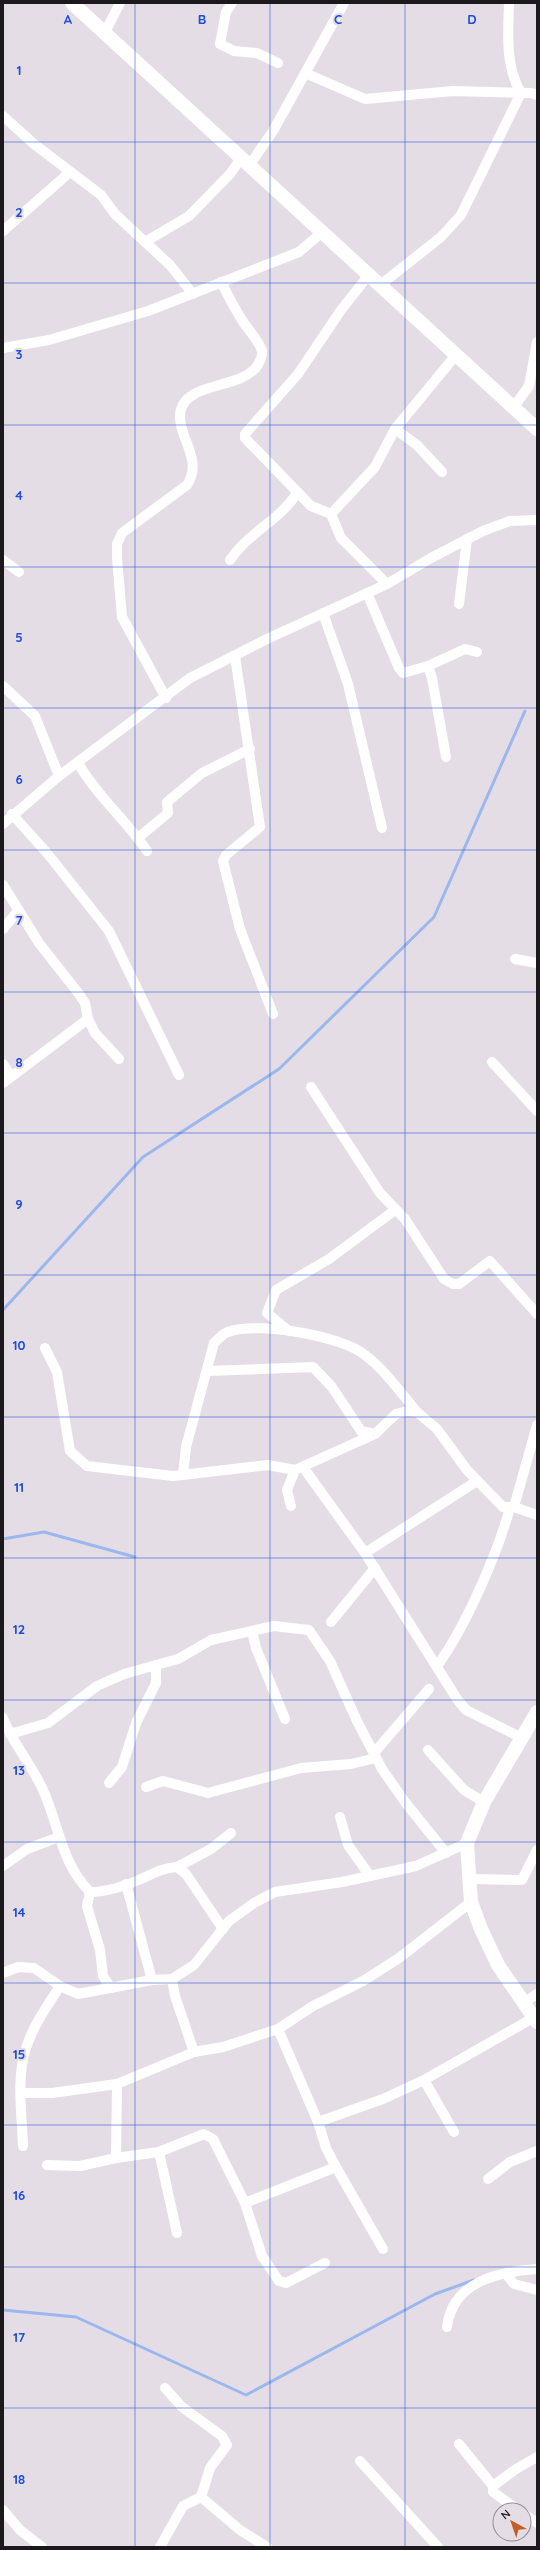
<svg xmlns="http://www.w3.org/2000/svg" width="540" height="2550" viewBox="0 0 540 2550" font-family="Quicksand,sans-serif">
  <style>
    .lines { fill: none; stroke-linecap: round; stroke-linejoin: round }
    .stream { stroke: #9ab7ee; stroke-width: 3 }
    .street { stroke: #fff; stroke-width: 10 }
    .secondary { stroke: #fff; stroke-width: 14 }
    .grid { fill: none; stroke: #1d4ed8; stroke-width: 1; stroke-opacity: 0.55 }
    .grid-label { font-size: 13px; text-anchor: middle; font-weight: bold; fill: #1d4ed8; stroke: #e5dde5; stroke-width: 4; stroke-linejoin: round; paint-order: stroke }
  </style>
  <rect width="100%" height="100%" fill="#e5dde5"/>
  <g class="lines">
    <g class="stream">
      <polyline points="3,1310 143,1157 279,1069 434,917 525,711"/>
      <polyline points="3,1539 44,1532 135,1557"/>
      <polyline points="3,2310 76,2317 246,2395 435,2294 474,2280"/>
    </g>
    <g class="street">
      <polyline points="232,3 226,12 220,44 234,51 257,53 278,63"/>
      <path d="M509 3C508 33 505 66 521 93"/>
      <polyline points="105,32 120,3"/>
      <polyline points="305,73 365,99 453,91 531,93 537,95"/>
      <polyline points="3,116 34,144 101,195 115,214 170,265 193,294"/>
      <polyline points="249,166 273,131 344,3"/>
      <polyline points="3,231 70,172"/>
      <polyline points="145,242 189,216 230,174 241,158"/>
      <polyline points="379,286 441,237 461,215 521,93"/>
      <polyline points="3,348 49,340 148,311 299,252 321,233"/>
      <polyline points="513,408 529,386 537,342"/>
      <polyline points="395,429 417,445 442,472"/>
      <polyline points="331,514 311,506 245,438 245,434 298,374 341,310 368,276"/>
      <polyline points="331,514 375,467 395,429 456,355"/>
      <polyline points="331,514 341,538 387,584"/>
      <polyline points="3,560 19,572"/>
      <path d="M230 560C248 533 280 520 297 493"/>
      <polyline points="367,593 399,668 403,673 428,666 465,649 477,652"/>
      <polyline points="459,604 467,539"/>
      <polyline points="323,613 348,684 382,828"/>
      <polyline points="235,656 260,827 226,855 223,861 240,929 273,1014"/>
      <polyline points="428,666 432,678 446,757"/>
      <polyline points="3,686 35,716 59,776"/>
      <path d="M166 698 122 617 117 558V544L122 533 187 485C205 458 174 434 181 409 189 382 242 389 258 365 260 361 263 355 262 351 259 340 247 329 242 320 234 308 228 295 221 282"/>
      <path d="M78 763C97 796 126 820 147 851"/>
      <polyline points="12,814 47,853 109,931 179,1075"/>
      <polyline points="3,824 59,776 190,678 267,639 387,584 431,558 483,531 510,521 537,520"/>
      <polyline points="138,838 168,813 167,802 202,773 250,749"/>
      <polyline points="3,885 39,943 79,994 85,1003 88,1019 95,1033 119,1059"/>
      <polyline points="3,929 18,911"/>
      <polyline points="515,959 537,963"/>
      <polyline points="492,1062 537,1111"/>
      <polyline points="3,1064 11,1076"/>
      <polyline points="3,1083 88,1019"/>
      <polyline points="311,1087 380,1193 405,1219 444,1279 453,1284 459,1284 490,1261 537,1314"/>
      <polyline points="289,1331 267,1313 276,1290 329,1259 395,1210"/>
      <polyline points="45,1348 57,1372 70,1451 87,1466 173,1476 268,1465 295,1470"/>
      <polyline points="207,1371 313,1367 332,1387 361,1431 375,1434"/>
      <polyline points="303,1467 365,1553 457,1699 466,1710 522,1738"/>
      <path d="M183 1475 186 1447 214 1343C218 1340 223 1333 228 1332 257 1321 342 1336 365 1355 385 1370 401 1393 417 1412"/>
      <polyline points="291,1506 287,1490 295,1470 375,1434 396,1414 407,1411 417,1412 437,1429 467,1470 503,1507 514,1507 537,1515"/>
      <polyline points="514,1507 537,1425"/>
      <polyline points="365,1553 477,1481"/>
      <polyline points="331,1622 375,1568"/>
      <polyline points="252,1631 256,1648 285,1719"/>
      <path d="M437 1666C465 1628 498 1553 510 1507"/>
      <path d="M3 1718C13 1744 32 1765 43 1790 59 1825 61 1863 90 1892L87 1906 100 1950 103 1976 111 1988"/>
      <polyline points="10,1734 48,1723 97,1686 124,1674 178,1659 211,1640 274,1626 309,1630 330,1661 357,1721 382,1769 405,1802 446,1853"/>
      <polyline points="428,1750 464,1790 484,1802"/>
      <polyline points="374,1753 429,1689"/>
      <polyline points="109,1783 122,1767 136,1723 156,1683 156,1665"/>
      <polyline points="146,1787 163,1781 208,1793 301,1768 351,1764 376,1758"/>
      <polyline points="340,1817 348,1845 370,1876"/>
      <polyline points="3,1866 27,1849 59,1837"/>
      <polyline points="177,1867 211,1849 231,1833"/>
      <polyline points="468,1879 522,1880 537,1850"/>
      <polyline points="126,1884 152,1980"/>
      <path d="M90 1892C107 1892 125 1886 141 1879 154 1873 162 1868 177 1867L186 1874 223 1929"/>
      <polyline points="3,1973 18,1967 34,1968 60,1986 78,1994 152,1980 172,1979 194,1965 229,1921 254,1903 275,1892 342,1882 416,1866 467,1843"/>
      <polyline points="172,1979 175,1996 194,2052"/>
      <polyline points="523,2003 537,1994"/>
      <polyline points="278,2029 318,2122 326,2148 336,2167 245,2203 262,2256 279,2281 286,2283 325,2263"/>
      <polyline points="424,2080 454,2132"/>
      <polyline points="21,2093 52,2093 117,2084"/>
      <polyline points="318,2122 383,2099 424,2080 533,2018"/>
      <path d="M23 2146C22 2115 16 2078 26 2048 33 2026 47 2006 60 1986"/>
      <polyline points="159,2152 177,2233"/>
      <polyline points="116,2158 159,2152 204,2134 213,2139 245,2203"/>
      <polyline points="47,2165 80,2166 116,2158 117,2084 194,2052 223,2047 278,2029 313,2006 363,1981 399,1958 471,1902"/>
      <polyline points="336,2167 383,2249"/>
      <polyline points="488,2179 510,2162 537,2151"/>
      <polyline points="506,2274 514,2284 537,2290"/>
      <path d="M447 2327C453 2281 498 2272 537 2269"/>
      <polyline points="165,2388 182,2407 222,2436 227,2445 210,2468 201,2497 240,2530 267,2547"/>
      <polyline points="459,2444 493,2486 493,2492 518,2510"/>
      <polyline points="360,2461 438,2547"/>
      <polyline points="493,2486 516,2469 537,2457"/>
      <polyline points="3,2510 20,2530 42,2547"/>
      <polyline points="524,2514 537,2523"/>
      <polyline points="160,2547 183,2506 201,2497"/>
    </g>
    <g class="secondary">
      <polyline points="72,3 537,429"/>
      <polyline points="537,1712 484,1802 467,1843 471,1902 481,1929 498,1965 537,2022"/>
    </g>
  </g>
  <path class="grid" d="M135 3V2547M270 3V2547M405 3V2547M3 142H537M3 283H537M3 425H537M3 567H537M3 708H537M3 850H537M3 992H537M3 1133H537M3 1275H537M3 1417H537M3 1558H537M3 1700H537M3 1842H537M3 1983H537M3 2125H537M3 2267H537M3 2408H537"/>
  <g class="grid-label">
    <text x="68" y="24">A</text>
    <text x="202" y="24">B</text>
    <text x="338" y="24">C</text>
    <text x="472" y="24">D</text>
    <text x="19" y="75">1</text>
    <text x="19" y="217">2</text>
    <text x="19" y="359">3</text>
    <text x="19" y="500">4</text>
    <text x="19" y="642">5</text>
    <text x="19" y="784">6</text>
    <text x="19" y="925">7</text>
    <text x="19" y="1067">8</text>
    <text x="19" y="1209">9</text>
    <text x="19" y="1350">10</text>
    <text x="19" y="1492">11</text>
    <text x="19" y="1634">12</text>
    <text x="19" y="1775">13</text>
    <text x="19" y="1917">14</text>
    <text x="19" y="2059">15</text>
    <text x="19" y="2200">16</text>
    <text x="19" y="2342">17</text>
    <text x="19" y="2484">18</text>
  </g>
  <rect width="540" height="2550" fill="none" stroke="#1b191b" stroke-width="8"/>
  <g transform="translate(512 2522) rotate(320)"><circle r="19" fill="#e5dde5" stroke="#948f94"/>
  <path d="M0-3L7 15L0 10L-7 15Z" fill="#c36025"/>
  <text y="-6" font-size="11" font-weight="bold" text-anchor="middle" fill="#1b191b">N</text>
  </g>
</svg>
